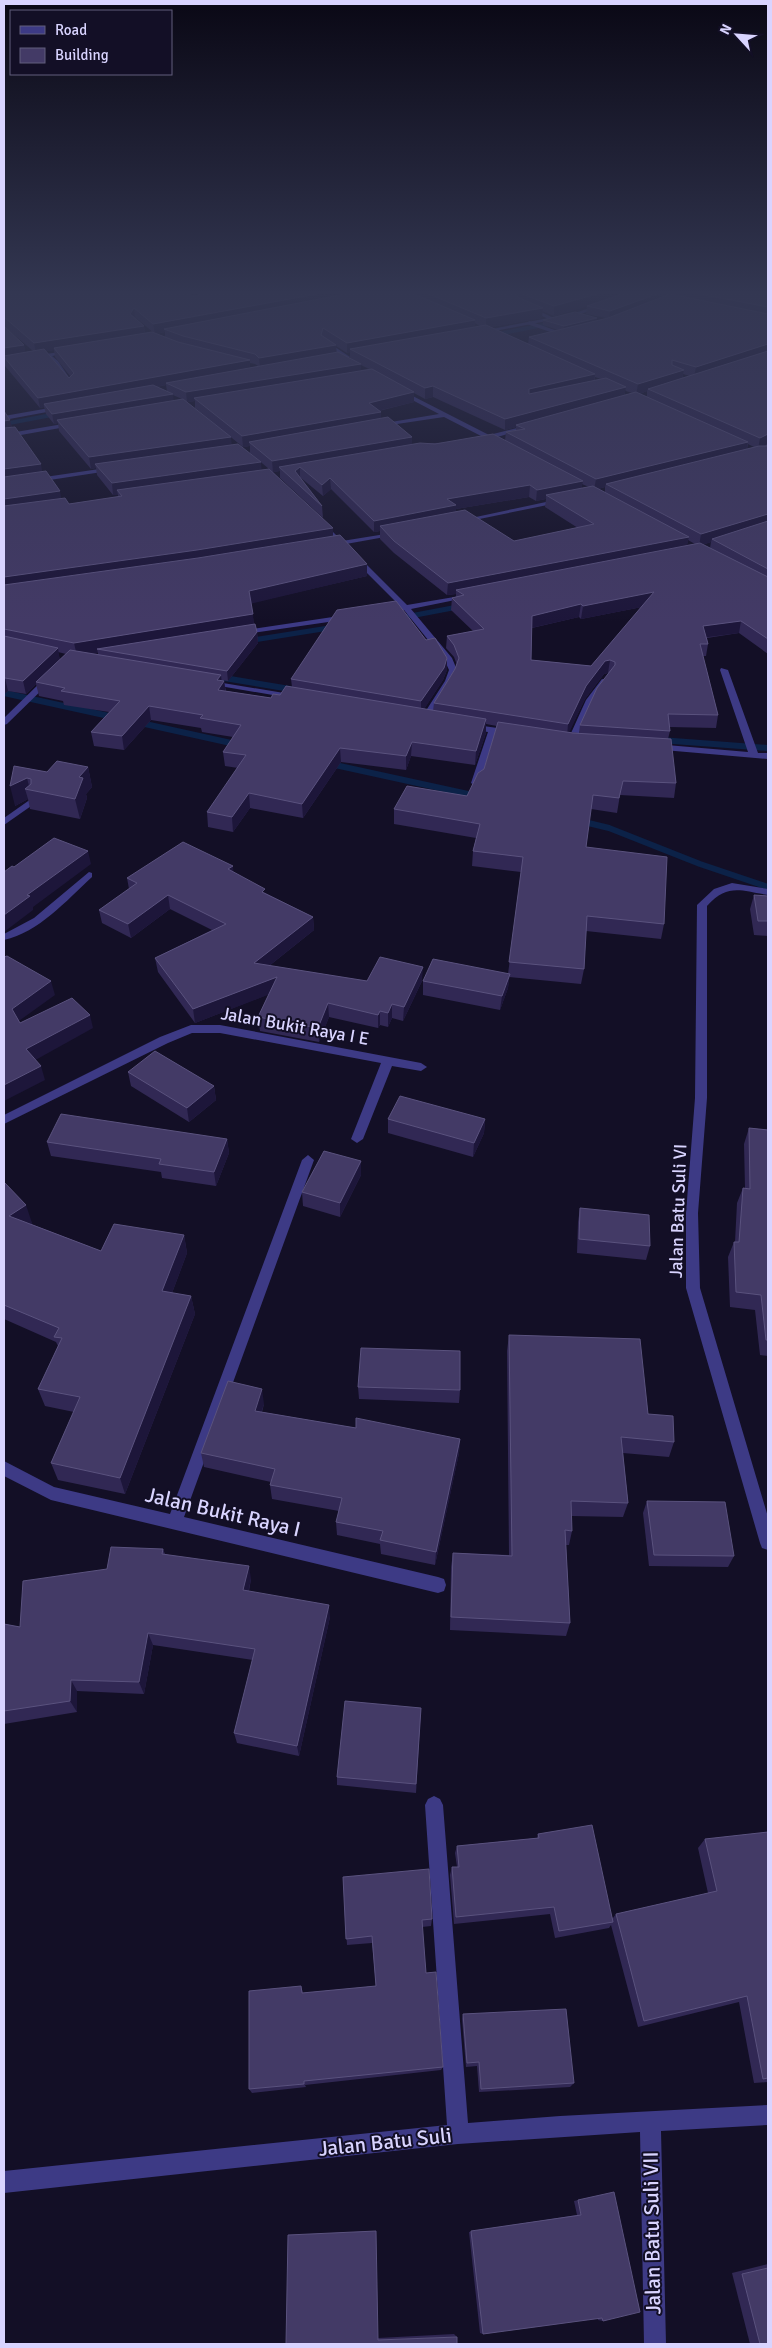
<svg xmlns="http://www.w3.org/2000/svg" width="772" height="2348" viewBox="0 0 772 2348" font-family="Signika,sans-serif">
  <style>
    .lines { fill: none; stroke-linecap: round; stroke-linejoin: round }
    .stream-far2 { stroke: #0c2248; stroke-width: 4 }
    .stream-far1 { stroke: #0c2248; stroke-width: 5 }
    .stream { stroke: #0c2248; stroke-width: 6 }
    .minor { fill: #3d3a85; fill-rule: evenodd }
    .tertiary { fill: #3d3a85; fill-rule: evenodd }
    .wall { fill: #312854; fill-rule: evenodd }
    .shaded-wall { fill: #1d163a }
    .building { fill: #433a66; stroke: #5a527e; fill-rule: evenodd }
    .labels { text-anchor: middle; stroke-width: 4; stroke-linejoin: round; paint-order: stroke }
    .street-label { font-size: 18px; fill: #d9d4ff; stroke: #130f26 }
    .near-street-label { font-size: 21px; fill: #d9d4ff; stroke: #130f26 }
  </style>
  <rect width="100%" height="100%" fill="#130f26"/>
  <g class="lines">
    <g class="stream-far2">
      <polyline points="493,335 554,323"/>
      <polyline points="4,424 57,414"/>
    </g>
    <g class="stream-far1">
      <polyline points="405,617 463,606"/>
      <polyline points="247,641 335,627"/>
    </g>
    <g class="stream">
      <polyline points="218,677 296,690"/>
      <polyline points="4,693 118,718"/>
      <polyline points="136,722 240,745"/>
      <polyline points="660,740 768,748"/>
      <polyline points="326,763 477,796"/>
      <polyline points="580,821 609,828 700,864 768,887"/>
    </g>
    <g class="minor">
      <polygon points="526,307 530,307 556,319 551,320 526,309"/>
      <polygon points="529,321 566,334 567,335 562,336 527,324"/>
      <polygon points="324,340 326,341 350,357 345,358 322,343"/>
      <polygon points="74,350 74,352 52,356 58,361 72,382 69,384 47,357 4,364 4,360"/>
      <polygon points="399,389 489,435 521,427 524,429 494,438 494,440 479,439 483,437 444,417 377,427 379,424 439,414 397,392"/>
      <polygon points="75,422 77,425 4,438 4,434"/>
      <polygon points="113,467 115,470 4,487 4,483"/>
      <polygon points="560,499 562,500 562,502 460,523 457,521"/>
      <polygon points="318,521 322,521 342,541 398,532 399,533 396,535 346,544 407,605 466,595 470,597 411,609 452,658 457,670 453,681 427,722 420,720 445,681 449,670 445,661 404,610 382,613 382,609 400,606 339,545 327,546 327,544 336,542 318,523"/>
      <polygon points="346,615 350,617 349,619 239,635 235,633 239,631"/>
      <polygon points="721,668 728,670 758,753 768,753 768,759 652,749 652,745 655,744 748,752 720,670"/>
      <polygon points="47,676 54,678 7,724 4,725 4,718"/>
      <polygon points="602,679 609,681 594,700 575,742 568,744 567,742 586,700"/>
      <polygon points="205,680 296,695 300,697 296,699 208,684 204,682"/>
      <polygon points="469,724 511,730 515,733 511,736 496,733 481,783 476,786 471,783 488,732 466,729 465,727"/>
      <polygon points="31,799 34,800 34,804 4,825 4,818"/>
      <path d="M89 872 92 873V877C66 901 39 932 4 940V934L34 918Z"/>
      <path d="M732 883 768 889V895C741 891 728 883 707 906V1098L698 1213 700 1288 768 1517V1550L762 1548 760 1543 686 1288V1213L695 1098 697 905 714 889Z"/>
      <polygon points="191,1025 220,1025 421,1063 427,1067 421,1071 392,1066 363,1139 357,1143 351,1139 381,1063 220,1033 192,1033 168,1043 4,1124 4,1115 160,1037"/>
      <polygon points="308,1155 314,1160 184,1517 438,1577 444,1579 446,1585 444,1591 438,1593 51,1500 4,1476 4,1461 54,1487 170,1514 302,1160"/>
      <polygon points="434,1796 440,1799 443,1805 468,2123 560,2116 768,2105 768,2125 661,2131 666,2344 644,2344 640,2132 458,2144 4,2193 4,2171 447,2125 425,1805 428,1799"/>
    </g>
    <g class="tertiary">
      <polygon points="631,294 636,294 578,315 479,334 476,332 575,313"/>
      <polygon points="61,406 63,409 4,420 4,416"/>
    </g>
  </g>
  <g class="wall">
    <path d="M4 294H768V654L739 633 707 638 708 644 706 656H703L718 715 716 728 669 727 670 731 668 739 676 783 674 798 620 795 617 813 591 809 586 847 664 924 661 939 586 931 584 969 581 984 509 977 508 988 500 1010 423 995V981L508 974 521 872 472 866 473 851 476 838 394 824V809L467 796 484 769 497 726 486 724V733L475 765 411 756 406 770 341 762 303 818 250 808 233 832 208 827 207 812 238 768 225 766 223 752 233 737 202 732 201 728 151 720 124 750 94 746 91 732 109 712 64 705 63 701 39 696 36 684 26 694 8 691 4 694V411L12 427 61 499 69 504 118 497V495H113L97 475 96 468 91 469 59 431 58 423 54 424 46 414 44 407 40 408 5 366 4 361ZM656 295 664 296 656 300ZM587 306 586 314 606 318 597 321 543 320V325L558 330 529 337 528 344 491 327 542 318V311L554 316ZM135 317 154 333 145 334 144 326ZM475 323 480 326 474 327ZM4 327H5L33 351 25 352 24 345ZM165 332V338L155 334 161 333ZM336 346 347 353 350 352V359L336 352ZM54 350 55 357 70 376 69 378 46 351ZM250 363 255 364 258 366 250 368ZM361 365 369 369 361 370ZM683 374 690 376 683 378ZM595 377 601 379 595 380ZM166 385 167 391 157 387ZM625 390 626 391 632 393 625 395ZM647 391V397L640 394ZM414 393 425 399 433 397 505 430 516 427V430L506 432 505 440 412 444V437L381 419V412L379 411 414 402ZM173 395 182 399 173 401ZM195 401V408L243 447 250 446V453L269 469 261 470 231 444V437L187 402ZM748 444 754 447 747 449ZM280 471V478L323 518 322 506 301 478 323 496 331 489 374 532 380 531V539L394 553 447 595 456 594V597L452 598 451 610 473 631 447 636 446 648 454 657 457 665 455 669 434 703 433 711 424 709 443 680 447 670V658L426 640 291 679 292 687 280 695 271 698 226 691 224 681 221 680 228 681 258 643 257 632 254 625 251 603 367 576V564L333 536 273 472ZM582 484 589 487 582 488ZM605 487V492L598 489ZM529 497 536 501 546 499 545 507 578 528 514 541 455 512 456 509ZM688 540 695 544 687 545ZM711 542 710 548 703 545 705 544ZM642 607 591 666 531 660 532 628 579 617 581 619ZM58 652 66 654 60 660ZM98 653V655L90 654ZM608 673 609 674 580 725 579 733 569 732 585 699 604 674Z"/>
    <polygon points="14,766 47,772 88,767 92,787 86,794 87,798 80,819 30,809 28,799 15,806"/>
    <polygon points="233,866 233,872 265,893 313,917 314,930 269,966 367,981 422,981 403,1021 392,1018 388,1027 380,1025 378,1028 329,1017 319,1042 260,1031 258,1017 269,994 195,1023 158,972 155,958 212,930 170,909 131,938 102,923 99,910 129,889 127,878"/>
    <polygon points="754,895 768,896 768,936 754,935 750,909"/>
    <polygon points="128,1072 214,1086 216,1100 189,1122 131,1086"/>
    <polygon points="388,1119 485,1119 484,1133 473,1157 388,1133"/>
    <polygon points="749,1128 768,1130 768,1356 760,1355 755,1310 730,1307 728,1257 734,1242 735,1242 737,1203 743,1188 745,1188 744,1144"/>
    <polygon points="227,1139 229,1153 216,1186 162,1178 161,1172 51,1156 47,1142"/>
    <polygon points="361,1161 361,1175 340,1217 303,1206 302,1192"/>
    <polygon points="4,1182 32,1223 31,1224 101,1251 184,1235 187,1253 172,1293 191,1296 195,1314 125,1494 58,1480 51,1463 74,1412 45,1406 38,1389 58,1346 56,1342 4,1319"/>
    <polygon points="580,1208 650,1246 646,1260 577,1253 578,1222"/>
    <polygon points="509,1335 648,1414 674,1442 669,1457 623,1453 628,1503 623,1517 572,1516 572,1531 569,1545 566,1545 570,1623 566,1636 450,1630 451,1567 453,1553 509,1555 507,1351"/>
    <polygon points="358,1387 460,1390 459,1403 359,1399"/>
    <polygon points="264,1404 262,1412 356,1428 460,1439 459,1453 435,1565 381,1554 380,1544 337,1535 336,1522 339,1511 272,1499 270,1485 271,1482 204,1467 201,1453"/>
    <polygon points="647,1501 734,1556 728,1567 649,1566 643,1513"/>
    <polygon points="163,1549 165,1554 251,1579 249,1591 330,1617 299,1756 237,1743 234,1733 253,1660 153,1645 144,1694 77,1691 77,1712 4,1724 4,1624 20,1627 107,1569"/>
    <polygon points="421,1708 416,1793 337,1785 337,1777"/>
    <polygon points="768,1832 768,2082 754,2083 739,2002 638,2027 611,1925 609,1928 555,1938 550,1914 454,1924 450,1875 452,1867 457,1867 455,1853 457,1846 537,1838 538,1834 613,1918 616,1914 708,1893 698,1848 705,1839"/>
    <polygon points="343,1877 432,1919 431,1926 422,1927 426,1973 443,2067 441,2070 305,2085 306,2087 252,2093 249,2089 301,1986 303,1993 376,1986 372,1943 347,1945"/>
    <polygon points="463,2014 574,2083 570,2087 479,2092 477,2066 466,2067 462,2019"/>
    <polygon points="578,2200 603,2321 598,2320 598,2318 483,2334 480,2333 469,2232 577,2215 574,2201"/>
    <polygon points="768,2264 768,2344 750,2344 732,2273"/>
    <polygon points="454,2334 457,2337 286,2344 378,2338"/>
  </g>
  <g class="shaded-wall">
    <polygon points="190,294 227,294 192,301"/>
    <polygon points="317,294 367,294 164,329 165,332 155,334 153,324"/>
    <polygon points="597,294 627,294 554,316 554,306"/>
    <polygon points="657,294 656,301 609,319 610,311"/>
    <polygon points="134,308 135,317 130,314"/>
    <polygon points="543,308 542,318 486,328 486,318"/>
    <polygon points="597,318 596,323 563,331 564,326"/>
    <polygon points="475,320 474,330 350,349 350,352 347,353 347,343"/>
    <polygon points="144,326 145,336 54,348 54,350 36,353 34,343"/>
    <polygon points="768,344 768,354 694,377 696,367"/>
    <polygon points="24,345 26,355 4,358 4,348"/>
    <polygon points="336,345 337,355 260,368 259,358"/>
    <polygon points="250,360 250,370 166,383 166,385 46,407 44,404 44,407 40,408 38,398"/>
    <polygon points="361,364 361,374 194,398 195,401 187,402 186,392"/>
    <polygon points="684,370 682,380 648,389 647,391 636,395 638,384"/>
    <polygon points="595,374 594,384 529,400 529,389"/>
    <polygon points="433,386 433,397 425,399 425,388"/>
    <polygon points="626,387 624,398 516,425 516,427 505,430 505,419"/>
    <polygon points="414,392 414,402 369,413 369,403"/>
    <polygon points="173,394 174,404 57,420 58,423 54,424 52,414"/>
    <polygon points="381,412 381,423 249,442 250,446 243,447 242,436"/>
    <polygon points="10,420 13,431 4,433 4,421"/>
    <polygon points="768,434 768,444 758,449 760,438"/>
    <polygon points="231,437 232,449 95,464 96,468 91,469 89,457"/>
    <polygon points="412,437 412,448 300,467 300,478 295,471 279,467 280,471 273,472 272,461"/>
    <polygon points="748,442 746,452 606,484 605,487 594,490 596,479"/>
    <polygon points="261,462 262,474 117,490 118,495 113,495 112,483"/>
    <polygon points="41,464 43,476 4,481 4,469"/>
    <polygon points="330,478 331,489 323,496 322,485"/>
    <polygon points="583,481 581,492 546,495 546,499 536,501 537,490"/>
    <polygon points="530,485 529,497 456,509 455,517 380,526 380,531 374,532 374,521 447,499"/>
    <polygon points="60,491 62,503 4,511 4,499"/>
    <polygon points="768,514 768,525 712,539 711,542 699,546 701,534"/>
    <polygon points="333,528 333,540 4,590 4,577"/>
    <polygon points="689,537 686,549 456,590 456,594 447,595 448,583"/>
    <polygon points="367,564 367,576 250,604 249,591"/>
    <polygon points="654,592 652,605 581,619 583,606"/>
    <polygon points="581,604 579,617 531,628 532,616"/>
    <polygon points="253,614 254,627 97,649 98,653 77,656 74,643"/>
    <polygon points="741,621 739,633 701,638 703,626"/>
    <polygon points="257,632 258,643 228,681 227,671"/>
    <polygon points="58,648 60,661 36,682 36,684 26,694 23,681"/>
    <polygon points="447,658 447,670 443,680 421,714 421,701"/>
    <polygon points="610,660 608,673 604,674 585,699 567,737 568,724 586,686 605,661"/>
    <polygon points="221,675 222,685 224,681 226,694 220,704 217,680"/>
    <polygon points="5,678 8,691 4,694 4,679"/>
    <polygon points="149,706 151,720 124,750 122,736"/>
    <polygon points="486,719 486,733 475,765 476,751"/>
    <polygon points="412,742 411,756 406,770 406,756"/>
    <polygon points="340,748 341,762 303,818 302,804"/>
    <polygon points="88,767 92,787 86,794 87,798 80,819 75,799 79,777"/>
    <polygon points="27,778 30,790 25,789 28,799 15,806 10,786"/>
    <polygon points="249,793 250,808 233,832 232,817"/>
    <polygon points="88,851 91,864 33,907 33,910 4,932 4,915 27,895"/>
    <polygon points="233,866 234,880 228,869"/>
    <polygon points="168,895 170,909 131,938 128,924"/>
    <polygon points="313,917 314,930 255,977 254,963"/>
    <polygon points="423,967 422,981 403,1021 404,1007"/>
    <polygon points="510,974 508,988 500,1010 502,996"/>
    <polygon points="277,977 278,991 195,1023 193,1009"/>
    <polygon points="51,981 55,995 16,1023 12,1009"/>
    <polygon points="328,1003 329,1017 319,1042 318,1028"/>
    <polygon points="392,1004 392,1018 388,1027 388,1013"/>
    <polygon points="380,1011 380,1025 378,1028 378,1015"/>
    <polygon points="90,1015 93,1028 30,1063 26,1049"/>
    <polygon points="41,1066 45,1080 4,1101 4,1085"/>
    <polygon points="214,1086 216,1100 189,1122 187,1108"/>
    <polygon points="485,1119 484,1133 473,1157 474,1143"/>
    <polygon points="227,1139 229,1153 216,1186 214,1172"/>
    <polygon points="361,1161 361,1175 340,1217 340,1203"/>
    <polygon points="26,1205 32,1223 15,1234 9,1216"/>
    <polygon points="184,1235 187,1253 166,1309 162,1291"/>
    <polygon points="191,1296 195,1314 125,1494 120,1478"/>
    <polygon points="262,1389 264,1404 257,1425 255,1411"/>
    <polygon points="460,1439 459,1453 435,1565 436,1552"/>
    <polygon points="249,1566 251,1579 246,1602 243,1590"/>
    <polygon points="329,1605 330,1617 299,1756 297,1746"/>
    <polygon points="148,1633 153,1645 144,1694 139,1682"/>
    <polygon points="71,1680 77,1691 77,1712 70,1701"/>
  </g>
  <g class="building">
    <polygon points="4,294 190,294 189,294 193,296 205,294 317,294 153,324 134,308 130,314 144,326 34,343 4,317"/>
    <polygon points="345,294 414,294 475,320 347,343 323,328 321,335 336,345 259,358 255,354 183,336 164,329"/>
    <polygon points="429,294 517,294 517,297 543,308 486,318"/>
    <polygon points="522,294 597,294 554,306"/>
    <polygon points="622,294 657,294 610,311 587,306"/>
    <polygon points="670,294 768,314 768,344 696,367 672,360 672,365 684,370 638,384 529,337 608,318"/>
    <polygon points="700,294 768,294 768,307"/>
    <polygon points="575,312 597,318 564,326 543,320"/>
    <polygon points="486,325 595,374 529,389 529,394 606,378 626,387 505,419 433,386 425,388 350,349"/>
    <polygon points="4,326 24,345 4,348"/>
    <polygon points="152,332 178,342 250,360 38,398 4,357 4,356 44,349 69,378 74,373 54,348"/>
    <polygon points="768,351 768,434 760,438 648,389"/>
    <polygon points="338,352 361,364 186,392 166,383"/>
    <polygon points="372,369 414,392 369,403 381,412 242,436 194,398"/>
    <polygon points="153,385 173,394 52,414 44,404"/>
    <polygon points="636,392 748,442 596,479 506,432 525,429 516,425"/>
    <polygon points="183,399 231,437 89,457 57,420"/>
    <polygon points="4,411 10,420 4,421"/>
    <polygon points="388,417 412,437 272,461 249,442"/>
    <polygon points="15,427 41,464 4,469 4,428"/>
    <polygon points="493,434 583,481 537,490 530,485 447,499 456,505 374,521 330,478 322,485 300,467 295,471 322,506 279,467 420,443 435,444"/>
    <polygon points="768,442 768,514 701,534 606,484 759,446 767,446"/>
    <polygon points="238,444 261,462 112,483 95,464"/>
    <polygon points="269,469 333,528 197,550 4,577 4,506 65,498 69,504 122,496 117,490"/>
    <polygon points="46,471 60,491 4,499 4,477"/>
    <polygon points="593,486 689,537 448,583 394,541 380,526 465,510 514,541 594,524 546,495"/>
    <polygon points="768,521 768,569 712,539"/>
    <polygon points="340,535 367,564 249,591 253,614 74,643 4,629 4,585 198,558"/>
    <path d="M700 543 768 577V639L741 621 703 626 708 644H700L718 715 668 714 670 731 580 725 597 688 615 665V662L610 660 605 661 586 686 568 724 434 703 455 669 459 658 454 645 447 636 484 629 452 598 464 595 456 590ZM654 592 591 666 531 660 532 616 581 604 583 606Z"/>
    <polygon points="396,601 426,640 435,638 447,658 444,668 421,701 291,679 337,610"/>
    <polygon points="255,624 257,632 227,671 97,649"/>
    <polygon points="4,636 58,648 23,681 5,678 4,679"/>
    <polygon points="70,650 221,675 217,680 224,681 218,690 271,698 273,694 280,695 286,686 486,719 476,751 412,742 406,756 340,748 302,804 249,793 232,817 207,812 246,755 223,752 241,725 200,718 203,715 149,706 122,736 91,732 120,701 61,691 65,688 36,682"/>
    <polygon points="498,722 573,733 671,739 676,783 623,781 619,798 593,795 586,847 667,857 664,924 587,916 584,969 509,962 523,857 473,851 480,824 394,809 407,786 467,796 478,773 484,769"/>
    <polygon points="57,761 88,767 79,777 83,778 75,799 25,789 31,784 31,779 27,778 10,786 14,766 47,772"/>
    <polygon points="54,838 88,851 27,895 30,896 4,915 4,872 12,866 14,867"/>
    <polygon points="183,842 233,866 228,869 265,889 262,892 313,917 254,963 367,981 380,957 423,967 404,1007 392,1004 388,1013 380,1011 378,1015 328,1003 318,1028 258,1017 277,977 193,1009 155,958 226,924 168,895 128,924 99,910 137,883 127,878"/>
    <polygon points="754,895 768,896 768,921 758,921"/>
    <polygon points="7,956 51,981 12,1009 20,1023 72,998 90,1015 26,1049 41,1066 4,1085 4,957"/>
    <polygon points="433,959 510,974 502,996 423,981"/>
    <polygon points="155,1051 214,1086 187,1108 128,1072"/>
    <polygon points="400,1096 485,1119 474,1143 388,1119"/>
    <polygon points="61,1114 227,1139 214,1172 159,1164 161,1159 47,1142"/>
    <polygon points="749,1128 768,1130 768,1340 766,1340 761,1295 736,1292 734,1242 739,1242 743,1188 750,1189"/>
    <polygon points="324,1151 361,1161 340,1203 302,1192"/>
    <polygon points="4,1182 26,1205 9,1216 101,1251 114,1224 184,1235 162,1291 191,1296 120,1478 51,1463 80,1397 38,1389 62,1338 54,1337 59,1328 4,1305"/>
    <polygon points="580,1208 649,1215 650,1246 579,1239"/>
    <polygon points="509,1335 640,1339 648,1414 673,1416 674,1442 621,1437 628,1503 571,1501 572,1531 565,1530 570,1623 451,1617 453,1553 512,1556"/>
    <polygon points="361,1348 460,1351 460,1390 358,1387"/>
    <polygon points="228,1381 262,1389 255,1411 356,1428 356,1418 460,1439 436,1552 380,1540 383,1531 336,1522 342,1498 270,1485 275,1469 201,1453"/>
    <polygon points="647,1501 725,1502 734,1556 654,1555"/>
    <polygon points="111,1547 163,1549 162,1554 249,1566 243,1590 329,1605 297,1746 234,1733 255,1649 148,1633 139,1682 71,1680 70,1701 4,1711 4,1624 20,1627 23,1581 107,1569"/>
    <polygon points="345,1701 421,1708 416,1784 337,1777"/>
    <polygon points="592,1825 613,1922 559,1931 554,1907 456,1917 452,1867 459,1867 457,1846 539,1838 538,1834"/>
    <polygon points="768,1832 768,2078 763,2079 747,1996 644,2021 616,1914 717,1891 705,1839"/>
    <polygon points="429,1869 432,1919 422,1920 426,1973 436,1972 443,2067 304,2081 304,2084 249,2089 249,1991 301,1986 302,1993 376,1986 372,1936 346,1939 343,1877"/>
    <polygon points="566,2009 574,2083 481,2089 479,2062 467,2063 463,2014"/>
    <polygon points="614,2192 640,2312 603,2321 602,2318 483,2334 471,2231 581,2215 578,2200"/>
    <polygon points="376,2231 378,2340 457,2337 457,2344 286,2344 288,2235"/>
    <polygon points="768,2268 768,2344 760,2344 742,2274"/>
  </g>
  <linearGradient id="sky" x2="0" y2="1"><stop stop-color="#0a0815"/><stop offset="0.47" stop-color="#333752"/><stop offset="1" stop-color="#333752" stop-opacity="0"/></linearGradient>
  <rect width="772" height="622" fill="url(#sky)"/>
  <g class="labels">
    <g class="street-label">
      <text transform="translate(295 1026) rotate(10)" y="6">Jalan Bukit Raya I E</text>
      <text transform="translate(678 1211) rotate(-88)" y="6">Jalan Batu Suli VI</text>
    </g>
    <g class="near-street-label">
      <text transform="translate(223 1512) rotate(13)" y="7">Jalan Bukit Raya I</text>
      <text transform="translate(385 2142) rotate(-6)" y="7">Jalan Batu Suli</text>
      <text transform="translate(652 2233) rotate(-91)" y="7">Jalan Batu Suli VII</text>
    </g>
  </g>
  <rect width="772" height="2348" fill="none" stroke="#d9d4ff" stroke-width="10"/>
  <rect x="10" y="10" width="162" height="65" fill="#130f26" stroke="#625e7d"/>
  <rect x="20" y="26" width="25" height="8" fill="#3d3a85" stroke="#625e7d"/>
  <text x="55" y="35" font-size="15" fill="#d9d4ff">Road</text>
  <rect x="20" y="48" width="25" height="15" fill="#433a66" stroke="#625e7d"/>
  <text x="55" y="60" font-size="15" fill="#d9d4ff">Building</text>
  <g transform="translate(737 35) rotate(296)" stroke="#130f26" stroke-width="4" paint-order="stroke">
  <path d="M0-4L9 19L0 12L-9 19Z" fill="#d9d4ff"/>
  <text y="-8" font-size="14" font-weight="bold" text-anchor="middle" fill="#d9d4ff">N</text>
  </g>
</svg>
